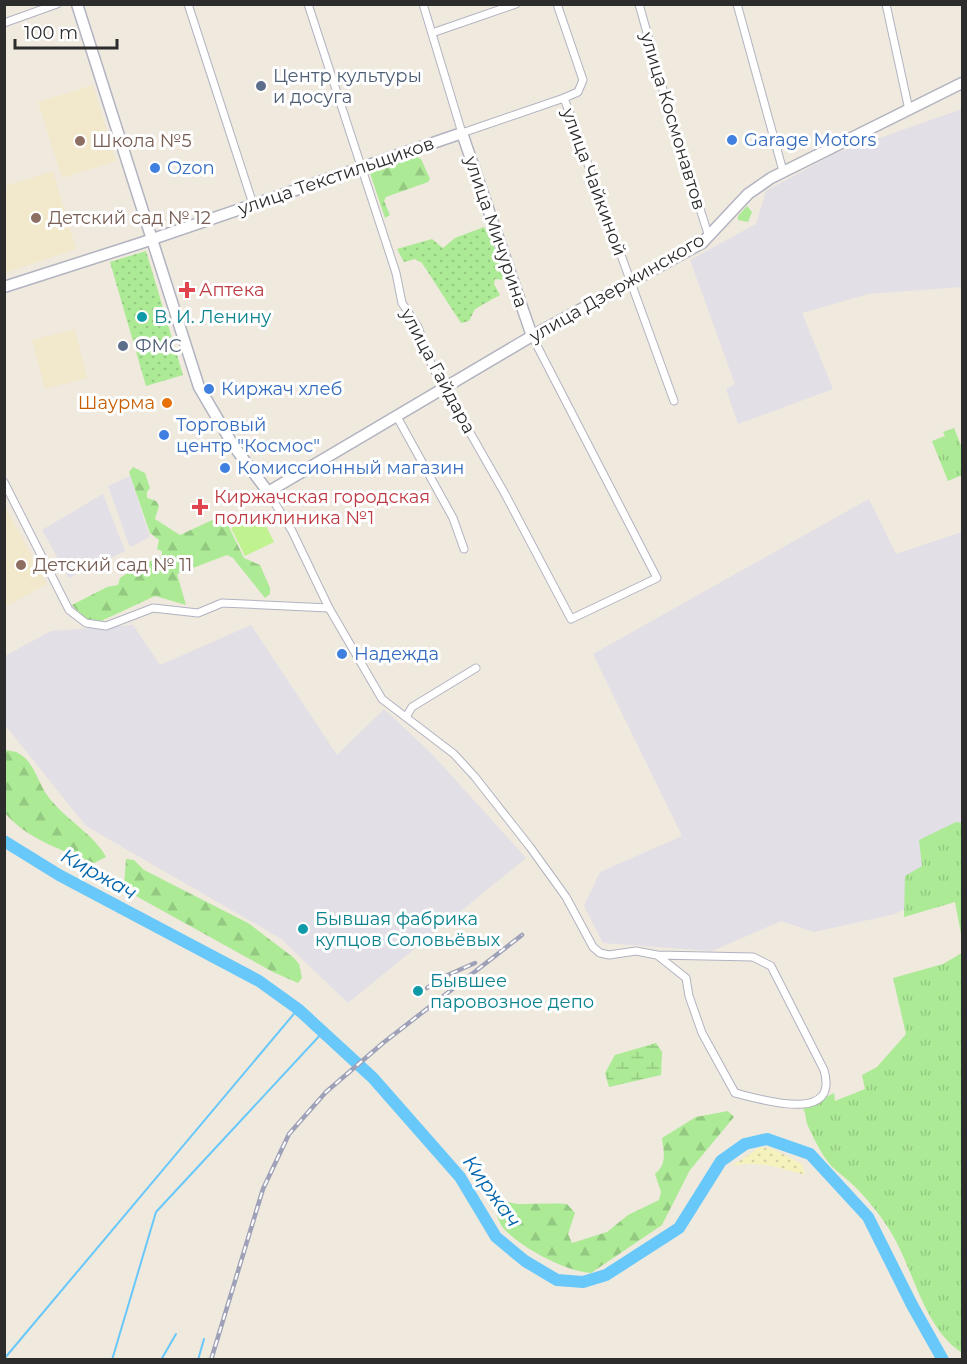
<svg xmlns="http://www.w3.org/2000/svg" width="967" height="1364" viewBox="0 0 967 1364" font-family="Montserrat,sans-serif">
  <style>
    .industrial { fill: #e2dfe7 }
    .education { fill: #f2e9cc }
    .grass { fill: url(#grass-tufts) }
    .forest { fill: url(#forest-firs) }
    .wetland { fill: url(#wetland-marsh) }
    .sand { fill: url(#sand-dots) }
    .park { fill: url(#park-dots) }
    .pitch { fill: #c1f290 }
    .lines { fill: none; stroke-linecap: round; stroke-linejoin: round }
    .stream { stroke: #68c8fa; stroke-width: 2 }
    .river { stroke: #68c8fa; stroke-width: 12 }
    .street-casing { stroke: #b2b3c1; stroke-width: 9 }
    .secondary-casing { stroke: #b2b3c1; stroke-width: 13 }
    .street { stroke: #fff; stroke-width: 7 }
    .secondary { stroke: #fff; stroke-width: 10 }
    .rail-casing { stroke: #9fa1b8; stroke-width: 4.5 }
    .rail { stroke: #fff; stroke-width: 2; stroke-dasharray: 7; stroke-linecap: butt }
    .service-dot { fill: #5c6f8a; stroke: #fff; stroke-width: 2 }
    .shop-dot { fill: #3f7fe0; stroke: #fff; stroke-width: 2 }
    .education-dot { fill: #8d6e63; stroke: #fff; stroke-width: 2 }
    .health-dot { fill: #e0444e; stroke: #fff; stroke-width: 2 }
    .culture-dot { fill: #0f9aa8; stroke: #fff; stroke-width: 2 }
    .food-dot { fill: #e8710a; stroke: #fff; stroke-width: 2 }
    .labels { text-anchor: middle; stroke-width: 6; stroke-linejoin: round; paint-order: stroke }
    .service-label { font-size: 18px; fill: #4e5e75; stroke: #fff; text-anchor: start }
    .street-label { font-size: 18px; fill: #2c2c2c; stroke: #fff }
    .shop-label { font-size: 18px; fill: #366cbe; stroke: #fff; text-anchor: start }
    .education-label { font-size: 18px; fill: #785e54; stroke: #fff; text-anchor: start }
    .health-label { font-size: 18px; fill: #be3a42; stroke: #fff; text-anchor: start }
    .culture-label { font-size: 18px; fill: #0d838f; stroke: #fff; text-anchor: start }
    .food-label { font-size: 18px; fill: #c56008; stroke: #fff; text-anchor: end }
    .water-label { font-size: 20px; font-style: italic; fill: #0164ac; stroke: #fff }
  </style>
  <defs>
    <pattern id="grass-tufts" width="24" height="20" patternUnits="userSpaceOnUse" patternTransform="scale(1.5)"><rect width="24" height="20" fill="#acea95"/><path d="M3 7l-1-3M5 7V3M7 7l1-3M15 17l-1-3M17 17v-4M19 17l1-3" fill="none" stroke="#94c981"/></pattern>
    <pattern id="forest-firs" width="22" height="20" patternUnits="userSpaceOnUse" patternTransform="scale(1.5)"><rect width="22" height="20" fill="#acea95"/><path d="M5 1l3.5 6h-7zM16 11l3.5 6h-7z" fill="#94c981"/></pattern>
    <pattern id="wetland-marsh" width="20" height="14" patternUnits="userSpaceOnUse" patternTransform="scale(1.5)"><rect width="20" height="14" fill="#acea95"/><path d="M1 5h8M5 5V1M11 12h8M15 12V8" fill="none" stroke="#94c981"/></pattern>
    <pattern id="sand-dots" width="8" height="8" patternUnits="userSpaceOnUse" patternTransform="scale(1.5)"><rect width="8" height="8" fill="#f6f2be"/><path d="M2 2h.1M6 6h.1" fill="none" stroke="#d3d0a3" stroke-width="1.8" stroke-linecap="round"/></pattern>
    <pattern id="park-dots" width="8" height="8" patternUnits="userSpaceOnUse" patternTransform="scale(1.5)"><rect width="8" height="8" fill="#acea95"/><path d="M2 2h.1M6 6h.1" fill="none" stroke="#94c981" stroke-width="1.8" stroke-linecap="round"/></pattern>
  </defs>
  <rect width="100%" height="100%" fill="#efe9de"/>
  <g class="industrial">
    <polygon points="962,109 962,287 868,294 802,313 833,389 738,424 726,389 735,384 690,260 756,224 766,191 834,154"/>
    <polygon points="130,476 150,537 130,547 108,486"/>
    <polygon points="103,494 125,551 69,578 42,530"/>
    <polygon points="869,499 896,554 962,532 962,878 895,914 814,932 781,921 712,951 603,943 584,906 600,872 682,836 593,654"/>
    <polygon points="133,625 160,665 251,625 337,755 384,709 431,753 526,858 348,1003 280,938 86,826 5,725 5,656 51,631"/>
  </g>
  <g class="education">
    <polygon points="93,85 116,161 62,178 38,102"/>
    <polygon points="53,171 76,249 5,273 5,186"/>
    <polygon points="75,329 87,378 45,389 32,340"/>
    <polygon points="5,506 47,584 5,607 4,607"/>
  </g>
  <g class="grass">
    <polygon points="747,206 752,212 748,222 738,220 738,216"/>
    <polygon points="954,428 962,448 962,475 948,481 932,441 945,436 943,432"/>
    <polygon points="956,822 962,823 962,939 955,902 904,917 905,876 922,866 919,840"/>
    <path d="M962 953V1353C922 1326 914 1268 889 1229 878 1212 866 1197 851 1183 844 1176 834 1170 828 1162 820 1151 813 1137 808 1126 805 1120 807 1115 803 1109L834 1093 835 1101 865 1089 862 1075 877 1067 906 1034 893 978 943 964Z"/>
  </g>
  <g class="forest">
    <polygon points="417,157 421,159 430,179 428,182 386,197 384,201 390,215 385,218 370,173"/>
    <polygon points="133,467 145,473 150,488 147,492 147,498 156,501 159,506 155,519 180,535 223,515 244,558 260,565 270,588 270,594 265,598 233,558 227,555 177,574 186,605 155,596 97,623 85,619 72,605 107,587 118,585 120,578 140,565 162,557 162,551 157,549 159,540 150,533 129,472"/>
    <path d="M5 750C8 751 15 751 18 753 34 761 38 783 47 795 63 818 94 834 106 857L94 863C62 850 27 839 5 813Z"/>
    <polygon points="126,859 134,860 144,870 248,923 294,958 299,964 302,978 298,983 273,972 136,896 124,887"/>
    <path d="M728 1111 734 1117 690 1170 662 1225 591 1273C565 1271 522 1248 504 1229 498 1222 496 1212 495 1203 504 1200 510 1203 519 1204 535 1204 551 1203 567 1204L575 1213 568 1234 572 1243 607 1232 628 1215 659 1200 661 1192 655 1174C667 1164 664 1153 662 1138L696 1117Z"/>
  </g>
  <polygon class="wetland" points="656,1043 662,1052 661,1075 609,1087 605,1073 615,1055"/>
  <path class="sand" d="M760 1147 773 1149 802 1164 805 1175C780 1168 758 1160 732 1166Z"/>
  <g class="park">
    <polygon points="484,227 489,232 506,280 495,279 494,284 500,295 475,309 469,321 461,323 422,263 415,259 404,262 397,249 432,239 443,248 455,238"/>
    <polygon points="146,251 183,375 146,386 110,262"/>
  </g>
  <polygon class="pitch" points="260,514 274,542 245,556 231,528"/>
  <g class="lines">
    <g class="stream">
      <polyline points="4,1359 298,1009"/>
      <polyline points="112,1360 156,1212 323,1032"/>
      <polyline points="161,1360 176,1334"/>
      <polyline points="198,1360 204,1339"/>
    </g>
    <polyline class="river" points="4,841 59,875 259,981 298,1009 373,1078 460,1177 496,1237 525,1261 557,1280 583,1282 606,1275 679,1228 721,1161 745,1144 767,1139 810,1154 868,1217 912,1305 943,1360"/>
    <defs>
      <g id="street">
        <polyline points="188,4 253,204"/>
        <polyline points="308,4 396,273 402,303 418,327 432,366 505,494 571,619 657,578 532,336"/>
        <polyline points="423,4 462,133 564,98"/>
        <polyline points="557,4 583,80 578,92 564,98 674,401"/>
        <polyline points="639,4 670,115 709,237"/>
        <polyline points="737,4 783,171"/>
        <polyline points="886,4 909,110"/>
        <polyline points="4,23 57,4"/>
        <polyline points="432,33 516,4"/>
        <polyline points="396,415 453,518 464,549"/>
        <polyline points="4,482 69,610 86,623 106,626 153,608 198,613 222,603 329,608"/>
        <path d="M268 492 292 531 329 608 382 699 454 754 475 777 530 847 566 897 593 947 600 953 609 955 636 951 657 955 686 978 689 996 702 1033 735 1093C760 1099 840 1125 824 1070L771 966 753 957 657 955"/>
        <polyline points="406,717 412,707 476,668"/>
      </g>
      <g id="secondary">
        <polyline points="77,4 199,387 233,445 268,492 532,336 702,243 748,194 771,178 962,83"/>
        <polyline points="4,287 141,243 462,133 532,336"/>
      </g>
    </defs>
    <use href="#street" class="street-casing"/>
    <use href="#secondary" class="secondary-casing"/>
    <use href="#street" class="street"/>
    <use href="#secondary" class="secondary"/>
    <defs>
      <g id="rail">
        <polyline points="427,988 441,978 475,963"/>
        <polyline points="211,1360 263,1189 289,1134 326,1092 383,1043 522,935"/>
      </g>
    </defs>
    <use href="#rail" class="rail-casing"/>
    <use href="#rail" class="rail"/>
  </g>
  <g class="service-dot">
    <circle cx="261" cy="86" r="6"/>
    <circle cx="123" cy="346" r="6"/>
  </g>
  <g class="shop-dot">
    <circle cx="732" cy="140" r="6"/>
    <circle cx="155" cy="168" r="6"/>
    <circle cx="209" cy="389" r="6"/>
    <circle cx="164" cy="435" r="6"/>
    <circle cx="225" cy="468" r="6"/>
    <circle cx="342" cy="654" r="6"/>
  </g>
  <g class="education-dot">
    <circle cx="80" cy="141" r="6"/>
    <circle cx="36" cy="218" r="6"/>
    <circle cx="21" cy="565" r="6"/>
  </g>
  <g class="health-dot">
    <path d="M184 281h6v6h6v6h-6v6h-6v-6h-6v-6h6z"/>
    <path d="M197 498h6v6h6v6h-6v6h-6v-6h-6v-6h6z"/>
  </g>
  <g class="culture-dot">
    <circle cx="142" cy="317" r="6"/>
    <circle cx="303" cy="929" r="6"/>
    <circle cx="418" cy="991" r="6"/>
  </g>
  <circle class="food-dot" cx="167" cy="403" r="6"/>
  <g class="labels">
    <g class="service-label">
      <text x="273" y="82">Центр культуры<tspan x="273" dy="21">и досуга</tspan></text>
      <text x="135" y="352">ФМС</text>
    </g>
    <g class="street-label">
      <text transform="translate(673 121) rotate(73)" y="6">улица Космонавтов</text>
      <text transform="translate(336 176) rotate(-19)" y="6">улица Текстильщиков</text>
      <text transform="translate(594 182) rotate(70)" y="6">улица Чайкиной</text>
      <text transform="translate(496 232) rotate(71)" y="6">улица Мичурина</text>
      <text transform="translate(617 288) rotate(-30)" y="6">улица Дзержинского</text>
      <text transform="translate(438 371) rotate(62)" y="6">улица Гайдара</text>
    </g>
    <g class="shop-label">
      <text x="744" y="146">Garage Motors</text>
      <text x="167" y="174">Ozon</text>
      <text x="221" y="395">Киржач хлеб</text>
      <text x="176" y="431">Торговый<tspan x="176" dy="21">центр "Космос"</tspan></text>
      <text x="237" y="474">Комиссионный магазин</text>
      <text x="354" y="660">Надежда</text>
    </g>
    <g class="education-label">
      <text x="92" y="147">Школа №5</text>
      <text x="48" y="224">Детский сад № 12</text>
      <text x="33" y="571">Детский сад № 11</text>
    </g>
    <g class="health-label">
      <text x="199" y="296">Аптека</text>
      <text x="214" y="503">Киржачская городская<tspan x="214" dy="21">поликлиника №1</tspan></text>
    </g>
    <g class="culture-label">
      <text x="154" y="323">В. И. Ленину</text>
      <text x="315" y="925">Бывшая фабрика<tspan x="315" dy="21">купцов Соловьёвых</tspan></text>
      <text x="430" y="987">Бывшее<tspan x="430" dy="21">паровозное депо</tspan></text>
    </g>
    <g class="food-label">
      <text x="155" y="409">Шаурма</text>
    </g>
    <g class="water-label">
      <text transform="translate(99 874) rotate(29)" y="7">Киржач</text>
      <text transform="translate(492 1191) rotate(54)" y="7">Киржач</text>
    </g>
  </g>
  <rect width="967" height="1364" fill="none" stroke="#2c2c2c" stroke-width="12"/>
  <path d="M15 39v9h102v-9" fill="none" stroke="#2c2c2c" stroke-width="3"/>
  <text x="24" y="39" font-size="18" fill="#2c2c2c" stroke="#ffffff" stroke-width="4.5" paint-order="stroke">100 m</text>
</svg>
